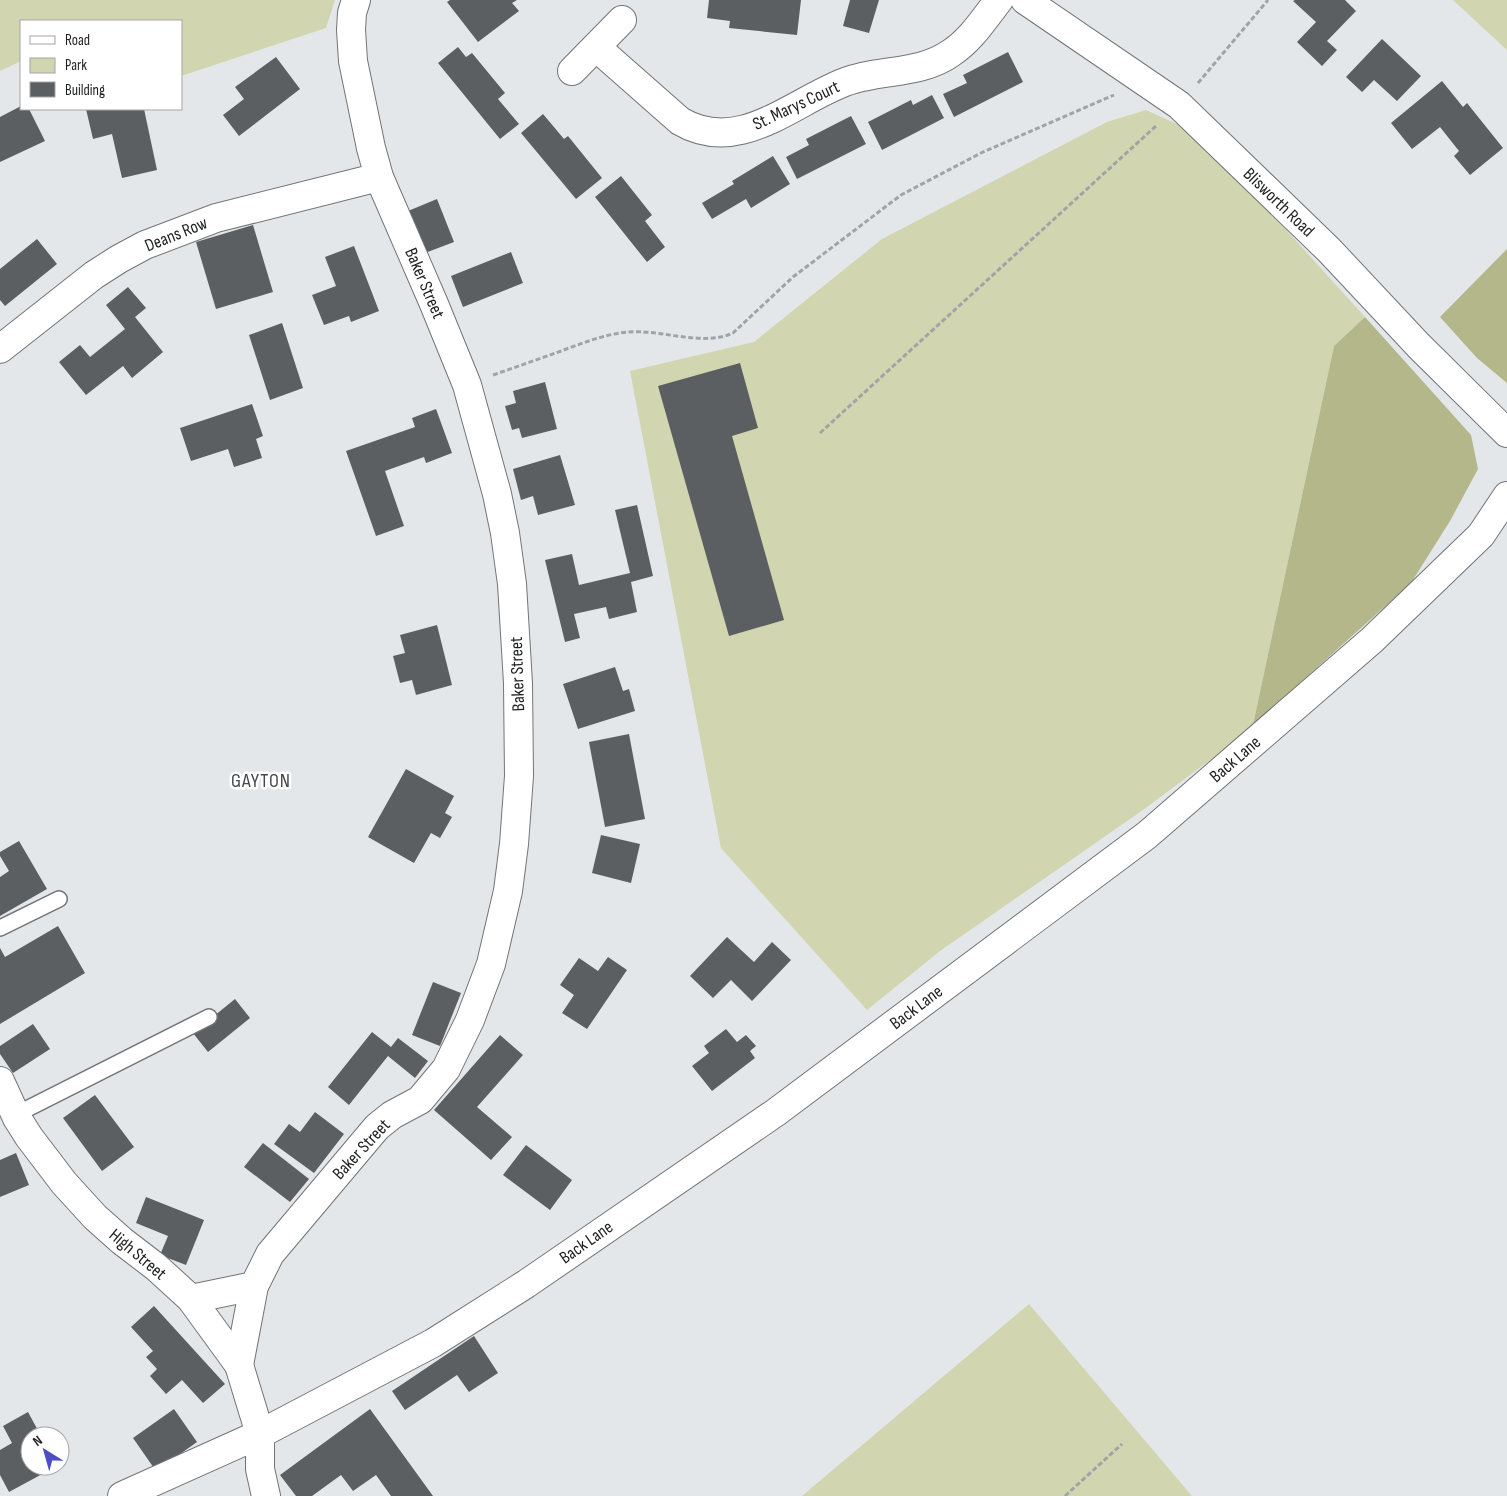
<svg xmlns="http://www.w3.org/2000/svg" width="1507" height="1496" viewBox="0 0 1507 1496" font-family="'Sofia Sans Condensed',sans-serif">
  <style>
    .green { fill: #d1d5b0 }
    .forest { fill: #b3b78a }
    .building { fill: #5c5f61 }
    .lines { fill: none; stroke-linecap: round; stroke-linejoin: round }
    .service-casing { stroke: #727577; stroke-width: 18 }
    .minor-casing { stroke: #727577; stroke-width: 30 }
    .tertiary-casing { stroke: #727577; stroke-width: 30 }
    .path { stroke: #a1a4a5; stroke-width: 3; stroke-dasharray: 5 2.5; stroke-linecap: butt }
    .service { stroke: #fff; stroke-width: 15 }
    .minor { stroke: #fff; stroke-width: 28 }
    .tertiary { stroke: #fff; stroke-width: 28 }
    .labels { text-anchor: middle; stroke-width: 5; stroke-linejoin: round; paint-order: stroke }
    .street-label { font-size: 18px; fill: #1e1f20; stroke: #fff }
    .quarter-label { font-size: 20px; letter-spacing: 1px; fill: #454749; stroke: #fff }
  </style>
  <rect width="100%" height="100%" fill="#e4e7e9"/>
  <g class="green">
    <polygon points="0,0 335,0 326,28 181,76 181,21 21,21 21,61 0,71"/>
    <polygon points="1453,0 1507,0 1507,50"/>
    <polygon points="1146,110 1179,125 1222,159 1365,317 1334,346 1253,725 1237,740 1143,810 940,951 867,1010 721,848 630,371 754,342 882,239 1107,122"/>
    <polygon points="1029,1304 1192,1496 802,1496"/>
  </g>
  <g class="forest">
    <polygon points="1507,249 1507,383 1477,358 1440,317"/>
    <polygon points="1365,317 1471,435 1478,469 1450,521 1411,583 1253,725 1334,346"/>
  </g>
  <g class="building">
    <polygon points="450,0 517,0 512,3 519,11 478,42 447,2"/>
    <polygon points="709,0 801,0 797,35 729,28 730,21 707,18"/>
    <polygon points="850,0 879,0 869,33 843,26"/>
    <polygon points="1295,0 1345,0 1356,11 1327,41 1337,50 1322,66 1297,42 1316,22 1293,1"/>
    <polygon points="1382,39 1421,76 1397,101 1374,80 1362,92 1346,77"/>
    <polygon points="458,47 466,57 472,53 505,93 498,99 519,124 500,139 438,63"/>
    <polygon points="1008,52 1023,82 954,117 943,94 967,83 963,75"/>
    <polygon points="276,57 300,89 239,136 223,115 244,99 235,87"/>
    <polygon points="1442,81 1463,107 1467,103 1503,148 1470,175 1454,156 1459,151 1440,127 1412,149 1391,123"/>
    <polygon points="932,95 944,118 882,150 868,122 911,100 913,105"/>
    <polygon points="21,106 21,109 29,109 45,141 0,162 0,117"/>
    <polygon points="86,109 144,109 157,170 122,178 112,134 93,139"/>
    <polygon points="543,114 564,139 568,136 602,178 576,199 521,133"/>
    <polygon points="851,116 866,144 797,179 786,157 809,145 806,139"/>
    <polygon points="773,156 790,184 751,208 746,199 712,219 702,203 734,184 732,181"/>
    <polygon points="621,176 652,215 645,221 665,247 647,262 595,197"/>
    <polygon points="437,199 454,242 425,253 408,211"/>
    <polygon points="253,225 273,292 216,309 196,242"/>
    <polygon points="37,239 57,264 5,306 0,300 0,269"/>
    <polygon points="354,246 379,311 351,322 349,316 324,325 312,295 336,286 325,257"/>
    <polygon points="511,252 523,283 463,307 451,276"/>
    <polygon points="128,287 146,308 135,317 163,352 132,378 123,366 86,395 59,362 80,345 90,357 125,329 106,305"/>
    <polygon points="282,323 303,388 270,400 249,335"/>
    <polygon points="740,363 758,428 732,436 784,620 729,636 658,386"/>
    <polygon points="545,382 557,429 522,438 519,428 512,430 505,406 516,403 513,391"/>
    <polygon points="252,404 263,436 256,439 262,458 234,467 228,449 191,461 180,428"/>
    <polygon points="436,409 452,453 426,463 424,457 385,471 404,526 376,536 346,451 415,427 412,418"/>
    <polygon points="560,455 575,505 538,515 533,496 521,500 513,469"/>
    <polygon points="637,505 653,576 631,582 637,612 609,619 606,607 574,614 580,638 565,642 545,560 572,554 579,585 630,573 615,510"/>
    <polygon points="437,625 452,685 416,695 412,680 400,683 393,656 405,653 400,635"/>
    <polygon points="615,667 623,691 629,689 635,711 578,729 563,684"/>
    <polygon points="629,734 645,819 605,827 589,742"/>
    <polygon points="406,769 454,796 445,813 452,817 440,838 431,833 414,863 368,837"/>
    <polygon points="601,835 640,844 631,883 592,873"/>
    <polygon points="19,841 47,889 0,916 0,877 9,871 0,856 0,852"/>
    <polygon points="58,926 85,973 0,1024 0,948 5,957"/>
    <polygon points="727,937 754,962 772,942 791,960 752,1001 731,980 713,998 690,976"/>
    <polygon points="608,957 627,970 587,1029 562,1013 574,995 560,985 579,958 598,971"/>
    <polygon points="433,982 461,993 440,1046 412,1035"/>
    <polygon points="235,999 250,1018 208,1052 193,1033"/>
    <polygon points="33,1024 50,1049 13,1073 0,1054 0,1046"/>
    <polygon points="726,1029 737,1042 746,1035 756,1046 750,1051 755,1058 712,1091 692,1066 709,1053 704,1046"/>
    <polygon points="372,1032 391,1047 398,1038 428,1061 415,1078 388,1056 349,1105 328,1087"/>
    <polygon points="500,1035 523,1055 477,1107 512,1137 491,1160 434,1110"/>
    <polygon points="95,1095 134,1147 102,1171 63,1118"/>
    <polygon points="315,1112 344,1134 314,1173 274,1144 289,1124 300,1132"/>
    <polygon points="263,1143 309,1179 290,1202 244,1167"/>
    <polygon points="526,1145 572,1180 550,1210 503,1175"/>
    <polygon points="16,1153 29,1185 0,1197 0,1160"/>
    <polygon points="146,1197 204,1220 186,1265 160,1255 168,1236 136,1223"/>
    <polygon points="154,1306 225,1384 203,1403 182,1380 166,1394 150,1376 157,1369 146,1357 153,1351 131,1327"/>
    <polygon points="474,1336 498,1373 469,1392 457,1375 405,1410 392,1391"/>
    <polygon points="174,1409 197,1442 156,1471 133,1438"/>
    <polygon points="370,1409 433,1496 391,1496 376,1475 353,1491 341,1475 312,1496 296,1496 280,1475"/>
    <polygon points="28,1412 41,1436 30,1436 30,1466 57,1466 9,1492 0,1475 0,1450 12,1443 3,1426"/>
  </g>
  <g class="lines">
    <defs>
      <g id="service">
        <polyline points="0,928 59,899"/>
        <polyline points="15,1115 209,1017"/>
      </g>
      <g id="minor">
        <polyline points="1025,0 1179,105 1329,250 1419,346 1507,433"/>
        <path d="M596 47 680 121C739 156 792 102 845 82 879 69 920 75 951 53 971 40 984 19 999 0"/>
        <polyline points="572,71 622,20"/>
        <polyline points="0,349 94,275 119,259 145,245 216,218 379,177"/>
        <polyline points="0,1081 17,1118 29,1137 64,1183 95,1217 122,1241 156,1267 191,1299 239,1365 260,1434 260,1469 266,1496"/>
        <polyline points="191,1299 254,1286"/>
        <polyline points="239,1365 254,1286 270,1254 377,1127 392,1115 420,1100 446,1069 470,1020 491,964 508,891 514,844 519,776 518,683 512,584 505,533 497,494 467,385 434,304 379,177 371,148 353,61 351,30 352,13 356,0"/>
      </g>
      <polyline id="tertiary" points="122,1496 260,1434 433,1343 526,1284 775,1113 1147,835 1372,640 1481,535 1507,496"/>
    </defs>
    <use href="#service" class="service-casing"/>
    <use href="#minor" class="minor-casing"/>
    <use href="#tertiary" class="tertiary-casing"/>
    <g class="path">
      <polyline points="1198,83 1268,0"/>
      <path d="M493 375C516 367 539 359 561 351 583 343 605 334 628 332 660 329 704 347 733 333L793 277 901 195 981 153 1114 95"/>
      <polyline points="820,433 1157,125"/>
      <polyline points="1065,1496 1122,1444"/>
    </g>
    <use href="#service" class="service"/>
    <use href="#minor" class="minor"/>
    <use href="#tertiary" class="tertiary"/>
  </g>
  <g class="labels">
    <g class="street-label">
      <text transform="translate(796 105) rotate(-25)" y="6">St. Marys Court</text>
      <text transform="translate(1279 202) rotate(44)" y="6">Blisworth Road</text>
      <text transform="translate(176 234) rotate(-22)" y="6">Deans Row</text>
      <text transform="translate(425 283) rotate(67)" y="6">Baker Street</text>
      <text transform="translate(517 674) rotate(-92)" y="6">Baker Street</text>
      <text transform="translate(1235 759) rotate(-41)" y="6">Back Lane</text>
      <text transform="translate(916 1007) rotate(-37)" y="6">Back Lane</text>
      <text transform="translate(361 1149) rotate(-47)" y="6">Baker Street</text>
      <text transform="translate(586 1242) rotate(-35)" y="6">Back Lane</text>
      <text transform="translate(138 1254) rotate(40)" y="6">High Street</text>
    </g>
    <g class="quarter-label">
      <text x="261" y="787">GAYTON</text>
    </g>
  </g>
  <rect x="20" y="20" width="162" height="90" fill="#ffffff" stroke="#a5a5a6"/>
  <rect x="30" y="36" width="25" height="8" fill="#ffffff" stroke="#a5a5a6"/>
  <text x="65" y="45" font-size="15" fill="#1e1f20">Road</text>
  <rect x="30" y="58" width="25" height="15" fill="#d1d5b0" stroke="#a5a5a6"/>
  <text x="65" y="70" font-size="15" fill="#1e1f20">Park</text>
  <rect x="30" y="82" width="25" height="15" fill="#5c5f61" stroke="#a5a5a6"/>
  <text x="65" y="95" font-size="15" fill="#1e1f20">Building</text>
  <g transform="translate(45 1451) rotate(323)"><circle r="24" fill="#ffffff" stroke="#a5a5a6"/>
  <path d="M0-4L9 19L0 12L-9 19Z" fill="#4e4dc3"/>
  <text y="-8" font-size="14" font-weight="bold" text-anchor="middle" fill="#1e1f20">N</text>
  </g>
</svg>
